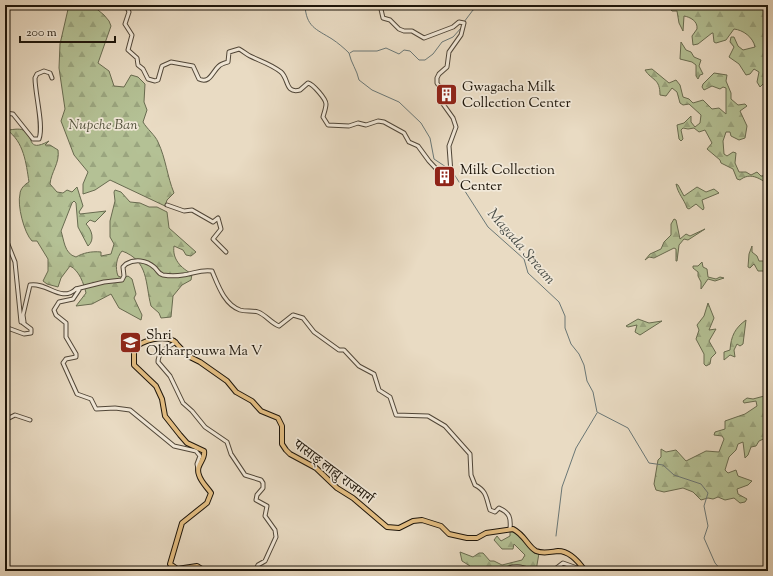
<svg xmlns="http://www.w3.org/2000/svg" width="773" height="576" viewBox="0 0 773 576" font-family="'Sorts Mill Goudy','Noto Serif Devanagari',serif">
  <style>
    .forest { fill: url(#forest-firs); stroke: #686b50 }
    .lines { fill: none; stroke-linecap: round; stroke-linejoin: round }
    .stream { stroke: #6a7776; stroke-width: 1 }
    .minor-casing { stroke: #504638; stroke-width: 5 }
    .major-casing { stroke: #1d150a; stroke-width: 6 }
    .minor { stroke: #f1e8d8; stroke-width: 3 }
    .major { stroke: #e4be82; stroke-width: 4 }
    .labels { text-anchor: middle; stroke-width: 3.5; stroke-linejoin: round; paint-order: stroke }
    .poi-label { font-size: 14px; fill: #1d150a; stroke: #f1e8d8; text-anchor: start }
    .park-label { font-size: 14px; font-style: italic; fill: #52513b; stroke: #f1e8d8 }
    .street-label { font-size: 14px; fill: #1d150a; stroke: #f1e8d8 }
    .water-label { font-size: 15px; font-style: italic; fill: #4a4e49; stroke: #f1e8d8 }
  </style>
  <defs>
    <pattern id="forest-firs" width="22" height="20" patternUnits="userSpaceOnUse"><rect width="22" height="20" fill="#b4c195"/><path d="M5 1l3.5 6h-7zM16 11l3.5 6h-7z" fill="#9aa57f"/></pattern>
  </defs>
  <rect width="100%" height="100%" fill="#e9dbc3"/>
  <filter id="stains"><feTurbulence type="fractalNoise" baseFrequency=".005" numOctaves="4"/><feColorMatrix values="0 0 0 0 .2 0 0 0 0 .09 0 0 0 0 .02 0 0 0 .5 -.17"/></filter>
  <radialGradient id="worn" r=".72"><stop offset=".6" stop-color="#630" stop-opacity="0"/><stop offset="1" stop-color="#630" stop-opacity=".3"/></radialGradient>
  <g class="forest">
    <path d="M69 5H92L104 15 109 21 111 26 98 63 109 71 114 86 124 87 131 75 138 77 145 84 144 102 147 110 143 122C147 129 155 135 158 142 166 159 167 176 174 193L167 200 165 206 110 180 95 190 83 194V184L88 172 74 155 61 121 65 109 59 68 60 44Z"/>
    <path d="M666 5H768V79L760 87 757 82 759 72 754 69 750 74 746 75 739 64 729 57 734 47 730 42 731 37H734L738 46 743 50 755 47C753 37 743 30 734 29L726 40 716 43 714 42 713 33H712L698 44 693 45 692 36 697 29C698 21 690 17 684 16L683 31 679 23 677 11H672Z"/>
    <polygon points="681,42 686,50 691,52 694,57 701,60 699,66 703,74 700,75 698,79 696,76 696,65 692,62 680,59"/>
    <path d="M652 69 669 83 676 80 680 85 683 97 689 99 693 103 703 100 712 109 719 108 726 114V88L723 87 720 89 712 86 704 90 702 87 703 84 714 73 727 75 726 81 731 93V99L738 105 745 104 747 106 740 111 747 126 745 138 739 140 731 136 730 132H726L723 141 724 154 727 156 733 152 736 153 735 163 739 172H746L751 175 757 172 761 176 768 175V184C759 178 750 172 740 180L737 179 733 169 721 163 720 160 707 149 712 143 705 130 699 132 694 128 688 129 683 128 681 130 683 139 681 141 679 139 677 125 684 123 691 116V122L695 127 700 123 701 115 689 104 683 105 680 103 677 92 672 88 666 96 660 95C660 78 652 81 645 70Z"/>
    <path d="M7 130C11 130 19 128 23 130 35 134 25 154 49 141L45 145H50L58 150C60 163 51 172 50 184L57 192 63 193 67 190 72 192 77 187 83 206 79 212 80 214 106 211 95 222 90 220 86 224C92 230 95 240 88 246L78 227 76 203 74 201 72 203 61 231C64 239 64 254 76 257 83 253 91 251 101 252V256L111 254 114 244 110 237V221L115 201 114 192 115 190 121 192 130 202 140 203 149 207H157L167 212 169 228 196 252 191 256 186 255 183 250 174 246C172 259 181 268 192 274L191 280 182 285 173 296 171 317 161 318 159 313 151 306C145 283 149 261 122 251 116 258 115 268 118 276L123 278 128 276 132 279 136 294 134 298 142 315 141 320 119 308 111 294 92 304 76 306 86 293C84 284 79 270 70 266L61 278 58 287 47 284 43 281 48 271V259L37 241H32C24 233 17 205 20 194 20 189 25 184 29 182 26 163 24 142 7 130Z"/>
    <path d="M676 184 678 185 684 196 697 187 706 192 714 189 719 193 702 200 704 208 703 210 696 204 689 209 687 208C684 199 678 194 676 184Z"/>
    <polygon points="674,219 676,220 680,239 686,234 690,236 705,229 688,240 684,239 679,245 677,261 676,261 676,249 674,248 654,258 649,257 645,260 650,254 661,249 664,242 671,235 671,224"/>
    <polygon points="752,246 752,252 757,256 759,261 764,261 767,265 765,266 768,270 768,278 763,271 758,271 754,264 750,268 748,267 749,254"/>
    <polygon points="702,262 703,267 707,269 708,277 716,279 720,277 724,278 715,281 708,279 701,289 701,282 698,276 698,272 693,268 693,266 698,266"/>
    <polygon points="708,303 714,318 709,330 716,329 709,341 716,353 711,358 710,364 706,366 704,364 704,354 696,339 699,330 697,325 704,316"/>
    <polygon points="638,319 649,323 662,321 640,335 635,332 637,325 628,327 626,326"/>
    <path d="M746 320 743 344 740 346 737 344 734 350 735 357 730 355 724 360V352L730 350C731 336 735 328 746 320Z"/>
    <polygon points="768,395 768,437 759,441 756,446 751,447 748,455 745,458 743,442 738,444 736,450 729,457 725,470 728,473 736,470 738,476 752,481 748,485 737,489 738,494 747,499 745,502 740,503 734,498 725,500 718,497 713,499 708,498 701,500 693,492 683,488 664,492 656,490 654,484 658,460 661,457 661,449 666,452 676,450 686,461 706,451 719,452 724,439 722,436 714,435 715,432 725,429 725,421 745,414 757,406 756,401 744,403 743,401 747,398 753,399"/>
    <polygon points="510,532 516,532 539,553 536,571 473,571 470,566 462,561 460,552 473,557 479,553 483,553 490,561 494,561 502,565 522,560 525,555 514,544 513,549 502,549 494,540 497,536 501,541 510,536"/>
  </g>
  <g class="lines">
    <g class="stream">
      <path d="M305 5C306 27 316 29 332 39 338 43 344 48 349 53 351 63 357 70 359 80L372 90 399 102 421 123 430 138 434 159 449 169"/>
      <polyline points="464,22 473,10 482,5"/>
      <polyline points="350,53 353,51 377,51 386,48 399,54 404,50 410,51 419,60 425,60 433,54 442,42 453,37 462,27"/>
      <polyline points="452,171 488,227 524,259 528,273 559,302 565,316 565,328 571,344 579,354 584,365 587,381 593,392 597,412 628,428 649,463 663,465 674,475 701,484 708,493 704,506 708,526 704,538 715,563 722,571"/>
      <polyline points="556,536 562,487 576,448 597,413"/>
    </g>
    <defs>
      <g id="minor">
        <path d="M126 5 129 12 125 24 132 35 128 50 137 58 138 65 143 69 148 79 155 81 158 80 162 66 171 62 193 66 199 79C210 84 212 72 219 66 221 64 225 63 228 62L229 52 239 49C243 51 246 54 250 56 260 61 271 64 281 72 289 79 285 94 300 90L308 83C313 84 326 99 326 104 326 108 324 113 323 117L328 125 349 126 358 123 366 125 378 121 384 122 404 133 409 142 418 146 429 161 442 175 446 172 451 173 449 146 456 127 453 118 443 104 442 91 437 83V78L439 74 447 67 449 52 461 35 464 23 459 22 453 27 424 38 412 31H404L399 29 390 20 383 18 380 5"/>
        <path d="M5 113 13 114 33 139H39C44 126 35 94 35 78L37 74 44 71 50 73 52 78"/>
        <polyline points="167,205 184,211 192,210 213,222 218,218 221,229 213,239 226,252"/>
        <path d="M5 237 15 262 21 322H24L23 315 30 285C47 282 61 303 76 289L79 290 73 299 59 302 54 310 56 315 66 323V337L76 354V357L66 359 63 363 77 394 91 399 96 409 115 408 130 410 174 446 196 451 200 456 197 464 198 469"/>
        <path d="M76 289 104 282 122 280 124 276 123 267 126 264C135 259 146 260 154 267 158 270 158 274 163 275 169 276 177 276 183 275 193 274 201 269 212 271 218 285 224 304 240 310 246 312 252 310 258 312 266 315 271 323 279 326L293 315 303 318 314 332 339 350H344L359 366 374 374 379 390 390 397 396 415 428 416 445 426 470 454 471 475 475 485C487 491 486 498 490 510L495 512 499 508C510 513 511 518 510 529"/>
        <polyline points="5,327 24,334 31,333 31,329 23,323"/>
        <path d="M176 342C168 347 158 352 158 362L170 376 183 403 192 411 205 427 227 442 231 454 245 475 261 480 263 483V488L257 495 256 500 267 506 265 516 275 530 276 537 265 561 258 565 255 571"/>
        <polyline points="5,420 15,415 30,420"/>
        <path d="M502 571C514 564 522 567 534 571"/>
        <polyline points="542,571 554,570 563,563 577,568 584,568"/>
      </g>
      <path id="major" d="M205 571 197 566 177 569 170 564 182 523 207 503 211 493C207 487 201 482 199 475 195 465 206 460 204 451L187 443 180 435 165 416 162 399 156 386 134 365V349C142 340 163 335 174 341L188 356 200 362 227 381 236 392 252 401 261 411 278 418 282 426V444L286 450 290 454 316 468 337 488 353 498 387 527 399 528 413 521 422 520 441 526 449 534 467 538H477L486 533 513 529C525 535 528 547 536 551 543 554 550 552 558 551 570 551 579 562 585 571"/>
    </defs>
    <use href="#minor" class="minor-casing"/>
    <use href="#major" class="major-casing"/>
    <use href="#minor" class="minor"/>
    <use href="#major" class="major"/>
  </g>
  <defs>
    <symbol id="building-square" viewBox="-11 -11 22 22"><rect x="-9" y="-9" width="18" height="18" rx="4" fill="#8f2418" stroke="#f1e8d8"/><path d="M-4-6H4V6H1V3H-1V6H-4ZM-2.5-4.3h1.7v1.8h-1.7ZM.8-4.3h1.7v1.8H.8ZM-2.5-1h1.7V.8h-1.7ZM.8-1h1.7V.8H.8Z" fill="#fff"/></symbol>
    <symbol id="school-square" viewBox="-11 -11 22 22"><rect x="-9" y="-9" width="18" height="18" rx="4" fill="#8f2418" stroke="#f1e8d8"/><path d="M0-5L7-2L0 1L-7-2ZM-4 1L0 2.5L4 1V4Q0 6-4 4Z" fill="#fff"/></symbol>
  </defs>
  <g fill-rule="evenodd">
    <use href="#building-square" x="434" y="82" width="25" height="25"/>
    <use href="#building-square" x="432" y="164" width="25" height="25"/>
    <use href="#school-square" x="118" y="330" width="25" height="25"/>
  </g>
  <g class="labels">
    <g class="poi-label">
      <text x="462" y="91">Gwagacha Milk<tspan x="462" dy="16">Collection Center</tspan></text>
      <text x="460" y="174">Milk Collection<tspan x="460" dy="16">Center</tspan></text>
      <text x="146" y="339">Shri<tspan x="146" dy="16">Okharpouwa Ma V</tspan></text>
    </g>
    <g class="park-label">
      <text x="103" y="129">Nupche Ban</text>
    </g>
    <g class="street-label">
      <text transform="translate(334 471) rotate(37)" y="5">पासाङ् लाह्मु राजमार्ग</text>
    </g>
    <g class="water-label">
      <text transform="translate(522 246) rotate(49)" y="5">Magada Stream</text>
    </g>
  </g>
  <rect width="773" height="576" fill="none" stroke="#e9dbc3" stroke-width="20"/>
  <rect x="6" y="6" width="761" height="564" fill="none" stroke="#1d150a" stroke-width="2"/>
  <rect x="10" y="10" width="753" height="556" fill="none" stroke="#1d150a"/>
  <path d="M20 36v6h95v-6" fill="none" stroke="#1d150a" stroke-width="2"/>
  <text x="26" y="36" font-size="12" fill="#1d150a" stroke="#f1e8d8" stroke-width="3" paint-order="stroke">200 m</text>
  <rect width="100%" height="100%" filter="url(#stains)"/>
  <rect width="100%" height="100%" fill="url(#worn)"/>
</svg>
